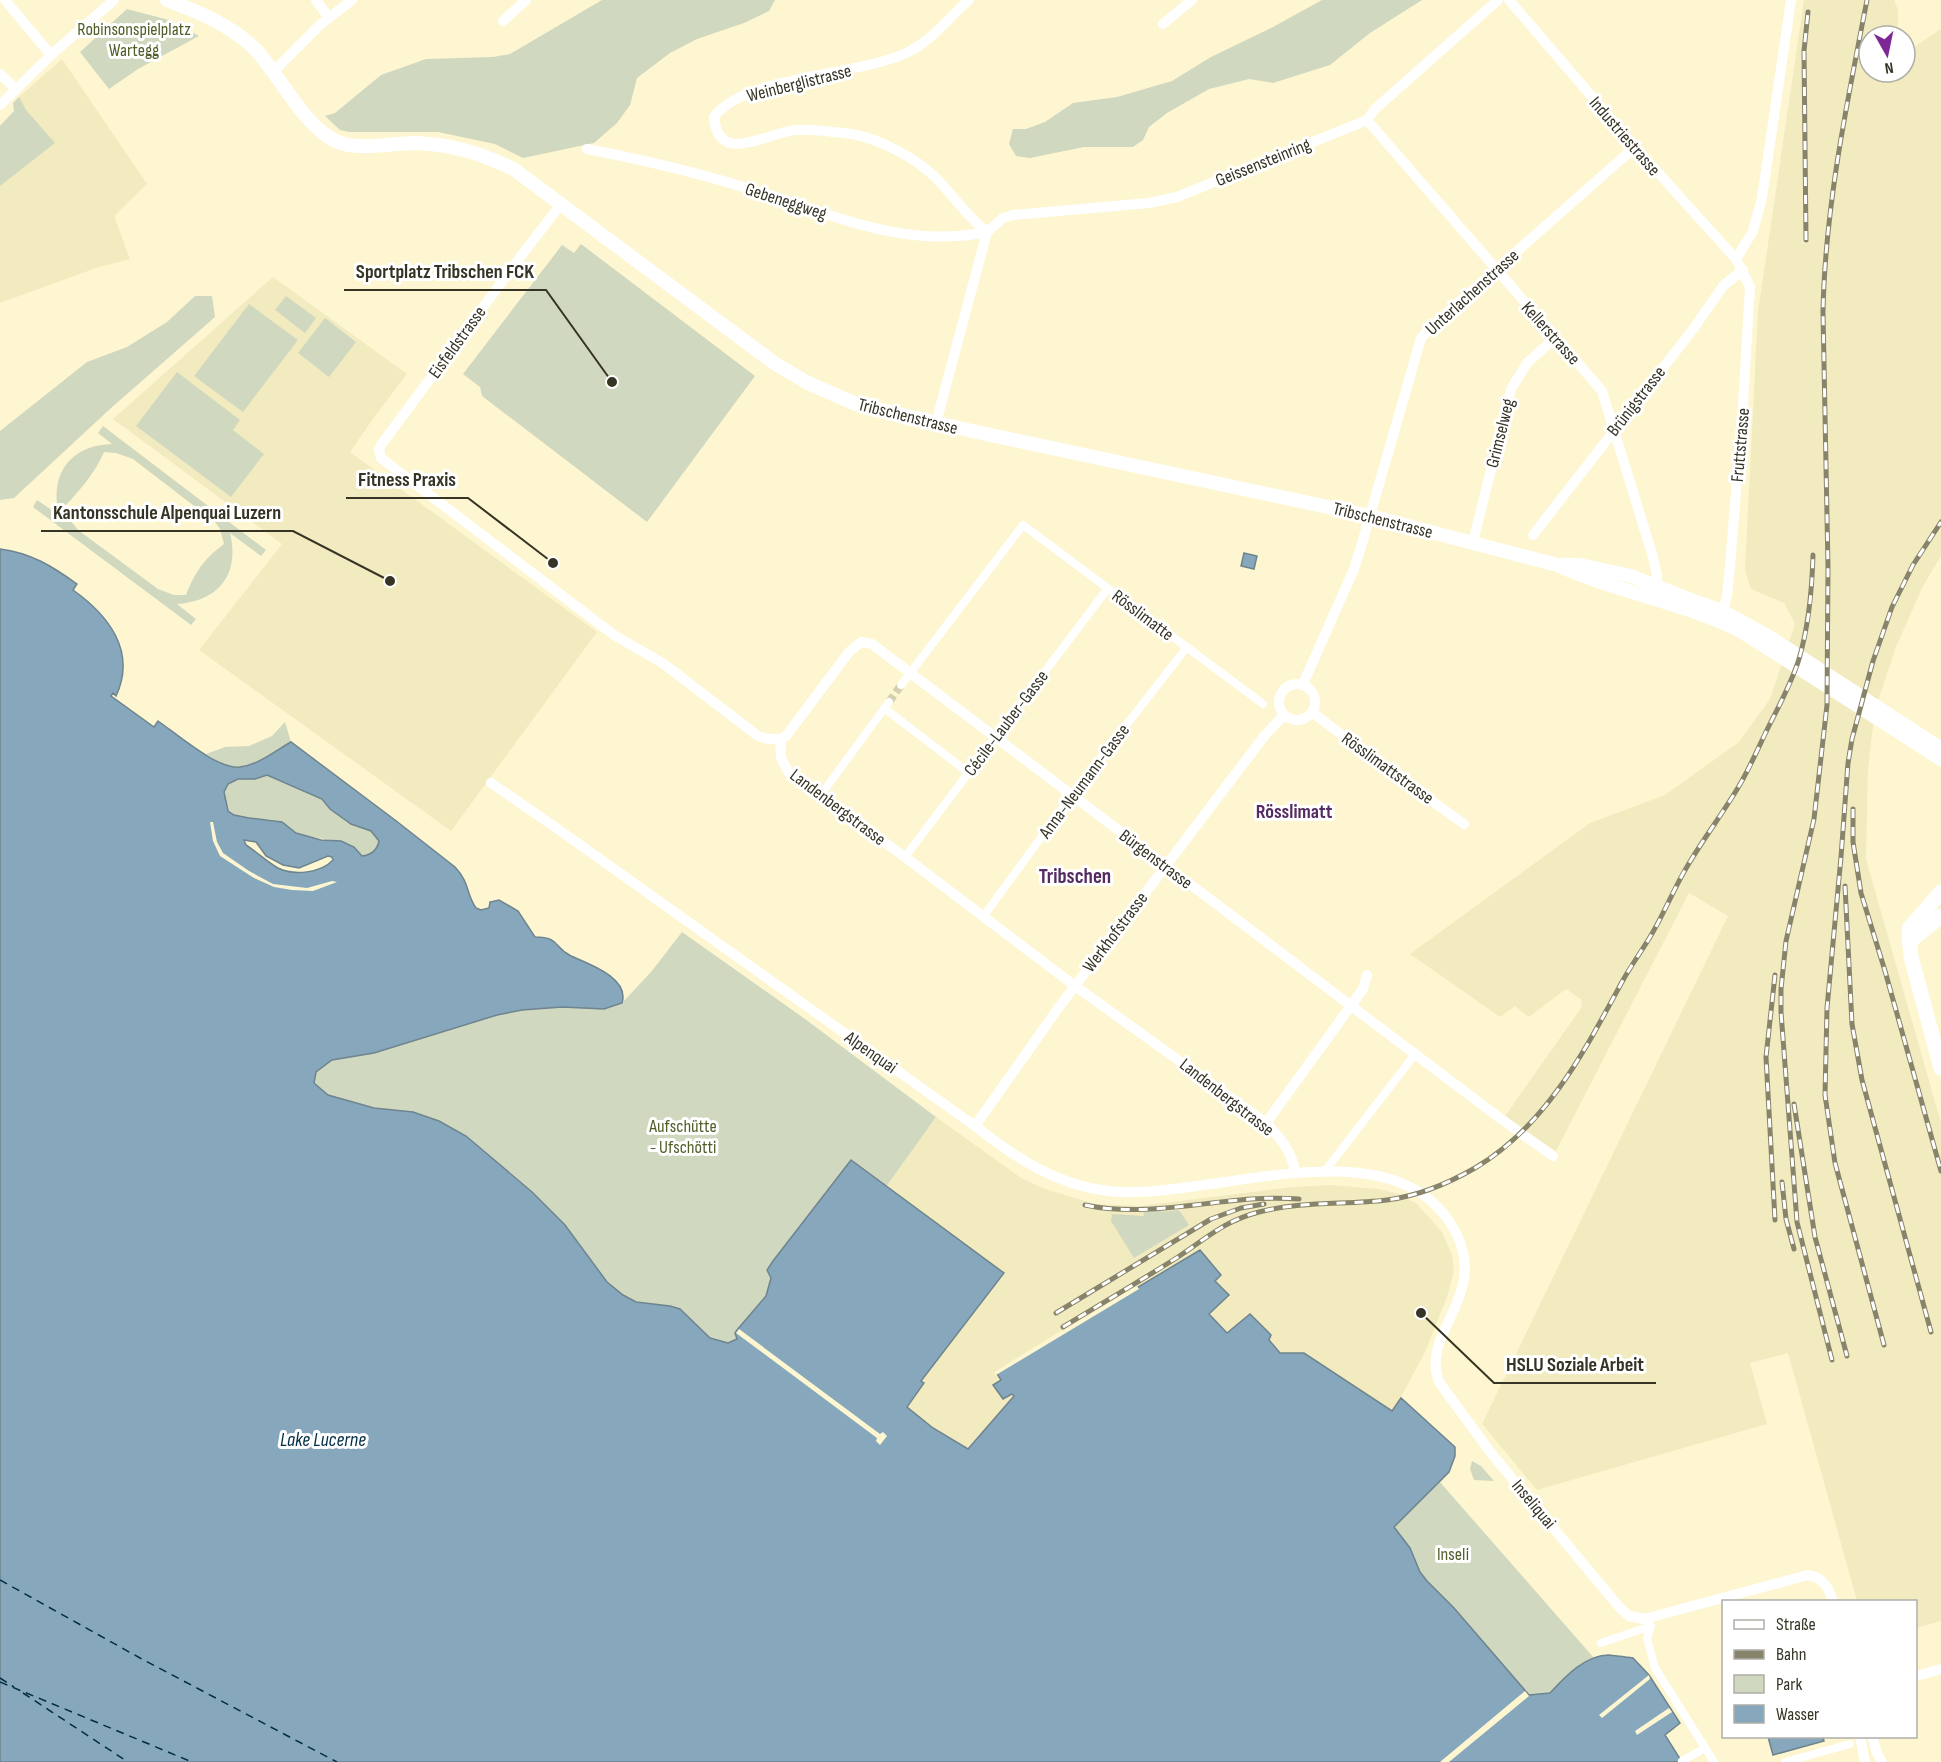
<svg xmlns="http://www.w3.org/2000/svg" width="1941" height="1762" viewBox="0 0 1941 1762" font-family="'Sofia Sans Condensed',sans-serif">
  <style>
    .built { fill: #f2ebbf }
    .green { fill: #d1d8c0; fill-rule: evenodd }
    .water { fill: #86a7bc; stroke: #6e848f; stroke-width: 1.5; fill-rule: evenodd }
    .pier { fill: #fdf6d1 }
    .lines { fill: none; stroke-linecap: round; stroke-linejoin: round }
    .ferry { stroke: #002e45; stroke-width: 1.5; stroke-dasharray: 8 6; stroke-linecap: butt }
    .pedestrian-tunnel { stroke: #d5cfaf; stroke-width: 8; stroke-dasharray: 8 4; stroke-linecap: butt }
    .pedestrian { stroke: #fff; stroke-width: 8 }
    .minor { stroke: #fff; stroke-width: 10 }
    .tertiary { stroke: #fff; stroke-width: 14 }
    .secondary { stroke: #fff; stroke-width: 15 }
    .rail-casing { stroke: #88846c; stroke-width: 5 }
    .rail { stroke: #fff; stroke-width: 3; stroke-dasharray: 9; stroke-linecap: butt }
    .labels { text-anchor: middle; stroke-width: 6; stroke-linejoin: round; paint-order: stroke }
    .park-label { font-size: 18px; fill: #505e29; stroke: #fff }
    .street-label { font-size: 18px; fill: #363425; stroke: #fff }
    .neighbourhood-label { font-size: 20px; font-weight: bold; fill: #552c62; stroke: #fff }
    .water-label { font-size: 20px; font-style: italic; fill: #002e45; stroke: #fff }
    .quarter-label { font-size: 21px; font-weight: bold; fill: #552c62; stroke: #fff }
    .leader { fill: none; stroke: #363425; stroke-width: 2 }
    .callout-dot { fill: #363425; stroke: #fff; stroke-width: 2 }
    .callout-label { font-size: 20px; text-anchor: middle; font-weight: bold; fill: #363425; stroke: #fff; stroke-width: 6; stroke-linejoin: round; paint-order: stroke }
  </style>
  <rect width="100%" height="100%" fill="#fdf6d1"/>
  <g class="built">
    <polygon points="1804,0 1894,0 1898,10 1898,36 1869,36 1869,72 1905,72 1905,53 1941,29 1941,556 1923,586 1896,647 1875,710 1868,769 1866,859 1941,1123 1941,1621 1916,1628 1916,1602 1857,1601 1788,1353 1750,1363 1767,1424 1537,1490 1482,1424 1728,916 1689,893 1556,1151 1503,1119 1581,1008 1582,1000 1566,989 1529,1017 1515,1006 1500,1017 1410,954 1590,823 1665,795 1739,742 1770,699 1795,624 1784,603 1751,589 1745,570 1758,312"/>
    <polygon points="62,59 147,184 114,216 130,259 99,267 0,303 0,126 14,111 13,103 19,97"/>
    <polygon points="273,277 407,374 375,416 350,452 597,632 451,831 199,650 282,544 113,419"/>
    <polygon points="936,1117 1021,1178 1045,1189 1095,1204 1140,1206 1292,1187 1331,1185 1379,1189 1399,1194 1417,1204 1442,1232 1452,1255 1454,1271 1447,1297 1425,1352 1393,1412 1280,1353 1269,1340 1228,1333 1209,1314 1215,1281 1220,1276 1200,1251 996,1373 1001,1380 1003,1399 1012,1394 1014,1396 969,1449 933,1428 906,1408 923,1384 921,1381 1004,1273 886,1187"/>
  </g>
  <g class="green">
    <polygon points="602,0 775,0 769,11 744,23 697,39 670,53 637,78 630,105 617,123 594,143 523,158 495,144 438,132 349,132 340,130 325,116 335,113 381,75 426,59 493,57 510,54"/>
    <polygon points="1322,0 1422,0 1370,33 1330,65 1273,83 1249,79 1209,89 1167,113 1149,127 1143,140 1133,147 1084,147 1030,158 1016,156 1009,144 1013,129 1026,129 1045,122 1073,103 1117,97 1172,81 1211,57 1273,27"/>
    <polygon points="127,9 169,20 199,36 138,69 109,89 80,52"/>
    <polygon points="19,97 26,110 55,143 0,186 0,126 14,111 13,103"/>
    <polygon points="581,244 755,376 647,522 482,396 480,387 463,374 562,245 574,253"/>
    <polygon points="195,296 212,296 215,317 111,408 14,498 0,500 0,431 87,362 127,347 167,322"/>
    <polygon points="286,296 316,318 305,333 275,310"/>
    <polygon points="249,304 298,340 243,412 194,376"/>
    <polygon points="325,318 356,342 329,377 298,353"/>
    <polygon points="177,372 240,420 233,430 264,454 231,497 136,426"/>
    <path d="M103 426 266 550 261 556 230 533C240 574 219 601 177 604L196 619 191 625 33 507 37 500 59 515C49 475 70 445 112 444L98 433ZM104 452 116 453 133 459 215 522 220 529 224 544C204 559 195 572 186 595H174L158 589 78 530 67 516 65 506C81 489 95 473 104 452Z"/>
    <path d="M285 722 291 742C274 752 248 773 227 766 220 763 213 758 206 754L225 747 249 746 272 736Z"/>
    <path d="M267 775 322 799 330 809 351 824 371 831 379 841C377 850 371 855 362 856 359 853 356 848 352 846 338 838 315 840 298 833 289 830 284 821 273 820 258 818 241 820 228 811L224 792 228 784 238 779H255Z"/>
    <polygon points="682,932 805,1019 936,1117 886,1187 851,1160 773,1261 767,1270 771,1278 766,1296 738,1338 729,1343 710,1338 680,1309 670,1306 636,1302 623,1295 607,1282 565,1225 532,1192 466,1136 439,1121 413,1112 374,1108 328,1095 314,1084 316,1072 332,1060 374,1053 497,1015 522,1010 562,1007 604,1009 622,1003 651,972"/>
    <polygon points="1160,1206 1161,1212 1179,1210 1189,1225 1134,1258 1111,1221 1112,1214 1144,1216 1143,1207"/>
    <polygon points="1472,1461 1481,1466 1494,1481 1474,1480 1470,1469"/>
    <path d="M1439 1481 1594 1658C1576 1665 1563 1679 1550 1693L1529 1696 1454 1608 1427 1581 1420 1572 1410 1548 1394 1527Z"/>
  </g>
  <g class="water">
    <path d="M0 549C31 553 52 566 77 584L73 590C108 615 137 651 116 696L113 693 111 696 154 727 158 721C177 734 218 770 240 767 258 765 275 751 291 742L395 820 455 867C470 883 466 894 476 908L481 910 489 908 490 902 499 900 518 911 535 937C560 937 553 947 571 956 589 964 630 978 622 1003L604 1009 562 1007 522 1010 497 1015 374 1053 332 1060 316 1072 314 1083 328 1095 374 1108 413 1112 439 1121 466 1136 532 1192 565 1225 607 1282 623 1295 636 1302 670 1306 680 1309 710 1338 728 1343 737 1339 735 1333 737 1330 766 1296 771 1278 767 1270 773 1261 851 1160 1004 1273 921 1381 924 1383 907 1407 933 1428 968 1449 1014 1396 1012 1394 1003 1399 993 1385 1001 1380 996 1372 1200 1250 1221 1275 1215 1281 1229 1295 1209 1314 1227 1333 1250 1314 1271 1335 1269 1340 1280 1353H1304L1392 1411 1401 1398 1455 1447V1456L1449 1472 1394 1527 1410 1548 1420 1572 1427 1581 1454 1608 1529 1695 1550 1693C1565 1677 1585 1655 1609 1655 1617 1656 1626 1657 1633 1658L1649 1675 1680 1723 1665 1735 1682 1762H0ZM267 775 322 799 330 809 351 824 371 831 379 841C377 850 372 855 362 856L354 847 341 841 321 840 296 833 282 822 249 818 234 815 228 811 224 792 228 784 238 779H255ZM244 840 256 842 266 856 283 865 299 868 328 856 332 857 333 860C321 873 294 876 278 868 267 862 257 852 246 845Z"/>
    <polygon points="1244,553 1257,556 1254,569 1241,566"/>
    <polygon points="1768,1737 1823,1737 1824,1741 1773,1755"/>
  </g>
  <g class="pier">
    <polygon points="210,822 213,822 217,842 223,853 249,871 273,884 307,888 332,881 337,882 313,891 292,890 274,887 254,878 220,856 213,841"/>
    <polygon points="1136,1285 1139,1289 996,1375 994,1372"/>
    <polygon points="739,1329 880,1434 883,1432 887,1436 880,1445 876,1441 877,1438 736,1333"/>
    <polygon points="1649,1675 1650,1679 1602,1718 1599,1715"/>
    <polygon points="1525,1691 1529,1696 1449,1762 1440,1762"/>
    <polygon points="1669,1708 1672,1712 1637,1735 1635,1731"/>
  </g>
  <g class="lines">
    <g class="ferry">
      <polyline points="0,1580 140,1658 337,1762"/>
      <polyline points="0,1678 14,1687"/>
      <polyline points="0,1682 192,1762"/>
      <polyline points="23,1693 128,1762"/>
    </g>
    <polyline class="pedestrian-tunnel" points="889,702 901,685"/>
    <g class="pedestrian">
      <polyline points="901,685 1023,525 1263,704"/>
      <polyline points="884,708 969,773"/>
      <polyline points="820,796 889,702"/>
      <polyline points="905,857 1108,588"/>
      <polyline points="983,917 1072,795 1187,647"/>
      <polyline points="1325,1171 1416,1053"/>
      <polyline points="1651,1626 1647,1638 1655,1668 1714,1762"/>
      <polyline points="1601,1643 1651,1626"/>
      <polyline points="1682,1761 1705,1748"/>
      <polyline points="1785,1762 1850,1744"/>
    </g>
    <g class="minor">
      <polyline points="5,0 51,55"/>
      <polyline points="316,0 329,18"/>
      <path d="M969 0C948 18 932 41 906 53 858 76 743 76 714 117 718 167 767 132 796 130 814 129 833 132 851 134 879 138 917 159 936 178 954 196 967 217 987 232"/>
      <polyline points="1509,0 1635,147 1736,259 1750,287 1743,405 1730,566 1727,596 1721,617"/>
      <polyline points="503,21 526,0"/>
      <polyline points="1163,24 1192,0"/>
      <polyline points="273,72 321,24 352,0"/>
      <polyline points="0,74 16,89"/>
      <polyline points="0,105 51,55 114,0"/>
      <polyline points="1367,120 1602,391 1653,557 1657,576 1656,586"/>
      <path d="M587 149C644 160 700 173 756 191 833 215 904 249 987 232"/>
      <path d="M562 203 527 248 381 445 379 450 381 458 614 635 664 664 758 736 768 739H780L781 758 789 773 905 857 1075 986 1266 1123C1280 1137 1292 1152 1295 1172"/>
      <polyline points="987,232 1003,218 1013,215 1149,203 1177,197 1367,120 1375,109 1498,0"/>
      <polyline points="1736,259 1753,231 1762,198 1791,0"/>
      <polyline points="936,423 987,232"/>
      <polyline points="1533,535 1694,328 1723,286 1743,270"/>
      <polyline points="1473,542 1511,389 1527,363 1555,338"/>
      <circle cx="1297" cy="702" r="18"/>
      <polyline points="1303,684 1354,569 1361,547 1421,338 1432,326 1635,147"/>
      <polyline points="1312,712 1364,752 1464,824"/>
      <polyline points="780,739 786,736 849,652 861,642 872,644 1501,1119 1553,1156"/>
      <path d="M491 783 555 827 975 1126C1016 1158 1056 1185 1108 1191 1206 1203 1400 1116 1457 1235 1487 1298 1420 1333 1439 1382L1491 1453 1620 1608 1629 1616 1644 1619 1808 1575C1824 1578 1829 1588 1833 1602"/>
      <polyline points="1266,1123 1363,989 1367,975"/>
      <polyline points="975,1126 1059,1007 1265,735 1284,715"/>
      <polyline points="1916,1676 1941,1669"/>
      <polyline points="1860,1736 1865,1762"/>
      <polyline points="1872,1736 1877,1753 1882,1762"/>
    </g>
    <g class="tertiary">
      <path d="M167 0C199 12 233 26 257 51 280 77 307 130 338 142 361 151 390 143 415 143 450 144 484 154 515 170L774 363 808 383 856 404 972 431 1370 516 1557 565C1616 592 1682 602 1741 631L1941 759"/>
      <polyline points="1562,565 1580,565 1631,576 1688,599 1722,611 1771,638 1937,746"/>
    </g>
    <g class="secondary">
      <polyline points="1941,892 1909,929 1911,957 1941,1068"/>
      <polyline points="1909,942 1941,916"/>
    </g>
    <defs>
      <g id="rail">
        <polyline points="1806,240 1804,51 1808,12"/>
        <polyline points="1853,809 1853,842 1861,893 1885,971 1941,1171"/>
        <polyline points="1845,886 1852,1024 1862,1080 1931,1332"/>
        <polyline points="1775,975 1766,1057 1775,1220"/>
        <polyline points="1794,1104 1815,1237 1847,1356"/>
        <polyline points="1782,1182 1786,1219 1794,1249"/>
        <path d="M1085 1205C1156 1220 1227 1193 1299 1199"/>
        <polyline points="1056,1313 1211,1219 1241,1208 1264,1204"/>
        <path d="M1063 1327C1101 1304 1140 1281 1178 1257 1207 1238 1224 1221 1259 1212 1302 1201 1345 1205 1387 1200 1418 1196 1449 1183 1475 1168 1546 1126 1584 1052 1622 982 1630 967 1641 952 1650 937 1664 914 1674 888 1688 865 1704 838 1723 813 1739 786 1749 769 1757 751 1765 734 1777 709 1791 685 1799 659 1809 625 1812 590 1813 555"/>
        <polyline points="1884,1345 1835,1163 1825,1095 1827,1008 1841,857 1848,763 1852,739 1873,661 1892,607 1913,565 1941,522"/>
        <path d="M1832 1360 1797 1222 1781 1012V989L1786 941 1814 819 1827 705 1828 567 1823 312C1825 207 1847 103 1867 0"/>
      </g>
    </defs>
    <use href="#rail" class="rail-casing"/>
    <use href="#rail" class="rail"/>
  </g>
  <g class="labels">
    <g class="park-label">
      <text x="134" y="35">Robinsonspielplatz<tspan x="134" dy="21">Wartegg</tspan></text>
      <text x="683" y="1132">Aufschütte<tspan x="683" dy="21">- Ufschötti</tspan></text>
      <text x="1453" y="1560">Inseli</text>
    </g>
    <g class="street-label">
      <text transform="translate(799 83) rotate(-14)" y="6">Weinberglistrasse</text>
      <text transform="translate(1625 136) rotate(49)" y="6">Industriestrasse</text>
      <text transform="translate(1263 162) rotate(-22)" y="6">Geissensteinring</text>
      <text transform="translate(786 201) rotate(18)" y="6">Gebeneggweg</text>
      <text transform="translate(1472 292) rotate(-42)" y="6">Unterlachenstrasse</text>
      <text transform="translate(1551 333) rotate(48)" y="6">Kellerstrasse</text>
      <text transform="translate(457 342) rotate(-54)" y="6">Eisfeldstrasse</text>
      <text transform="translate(1636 401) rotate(-52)" y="6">Brünigstrasse</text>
      <text transform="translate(908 416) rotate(14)" y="6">Tribschenstrasse</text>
      <text transform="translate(1500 433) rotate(-76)" y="6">Grimselweg</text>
      <text transform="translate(1740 445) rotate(-85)" y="6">Fruttstrasse</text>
      <text transform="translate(1383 520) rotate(14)" y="6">Tribschenstrasse</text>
      <text transform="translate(1143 615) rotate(37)" y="6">Rösslimatte</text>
      <text transform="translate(1006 723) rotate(-53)" y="6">Cécile-Lauber-Gasse</text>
      <text transform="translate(1388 768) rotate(36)" y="6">Rösslimattstrasse</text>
      <text transform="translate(1084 781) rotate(-53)" y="6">Anna-Neumann-Gasse</text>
      <text transform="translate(838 807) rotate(37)" y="6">Landenbergstrasse</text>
      <text transform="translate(1156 859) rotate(37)" y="6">Bürgenstrasse</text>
      <text transform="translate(1115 932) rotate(-53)" y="6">Werkhofstrasse</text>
      <text transform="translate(871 1052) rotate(35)" y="6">Alpenquai</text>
      <text transform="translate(1227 1097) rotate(38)" y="6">Landenbergstrasse</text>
      <text transform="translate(1534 1504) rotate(50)" y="6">Inseliquai</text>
    </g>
    <g class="neighbourhood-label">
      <text x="1294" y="818">Rösslimatt</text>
    </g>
    <g class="water-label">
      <text x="323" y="1446">Lake Lucerne</text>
    </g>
    <g class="quarter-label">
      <text x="1075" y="883">Tribschen</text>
    </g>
  </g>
  <path class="leader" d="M612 382L546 290H344M553 563L468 498H346M390 581L293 531H41M1421 1313L1494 1383H1656"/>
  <g class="callout-dot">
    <circle cx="612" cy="382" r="6"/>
    <circle cx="553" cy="563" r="6"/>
    <circle cx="390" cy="581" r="6"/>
    <circle cx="1421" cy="1313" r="6"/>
  </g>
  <g class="callout-label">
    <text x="445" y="278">Sportplatz Tribschen FCK</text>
    <text x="407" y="486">Fitness Praxis</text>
    <text x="167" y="519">Kantonsschule Alpenquai Luzern</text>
    <text x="1575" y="1371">HSLU Soziale Arbeit</text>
  </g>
  <rect x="1722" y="1600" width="195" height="138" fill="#ffffff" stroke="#afaea8" stroke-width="1.5"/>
  <rect x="1734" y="1620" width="30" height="9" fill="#ffffff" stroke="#afaea8" stroke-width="1.5"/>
  <text x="1776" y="1630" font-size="18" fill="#363425">Straße</text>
  <rect x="1734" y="1650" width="30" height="9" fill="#88846c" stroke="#afaea8" stroke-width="1.5"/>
  <text x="1776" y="1660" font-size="18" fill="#363425">Bahn</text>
  <rect x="1734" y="1675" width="30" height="18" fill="#d1d8c0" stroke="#afaea8" stroke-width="1.5"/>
  <text x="1776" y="1690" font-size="18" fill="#363425">Park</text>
  <rect x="1734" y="1705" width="30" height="18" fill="#86a7bc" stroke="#afaea8" stroke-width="1.5"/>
  <text x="1776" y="1720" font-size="18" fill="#363425">Wasser</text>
  <g transform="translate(1887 54) rotate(171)"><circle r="28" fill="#ffffff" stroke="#afaea8" stroke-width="1.5"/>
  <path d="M0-4.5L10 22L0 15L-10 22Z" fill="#7d2896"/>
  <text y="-9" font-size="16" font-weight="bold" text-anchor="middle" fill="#363425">N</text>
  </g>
</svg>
